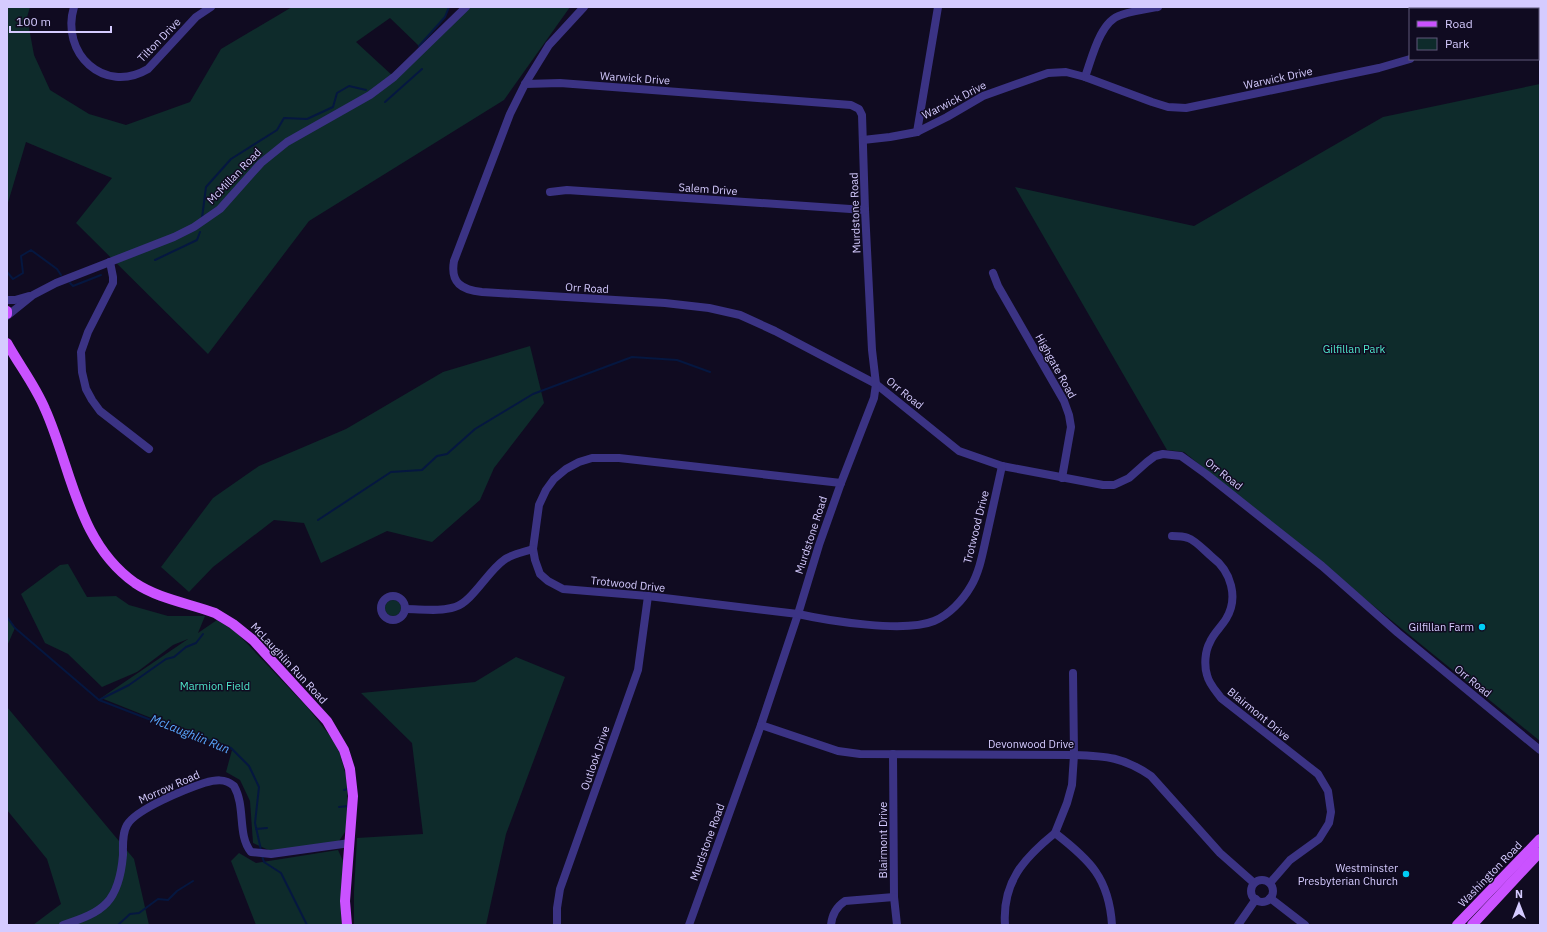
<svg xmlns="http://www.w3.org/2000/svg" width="1547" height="932" viewBox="0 0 1547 932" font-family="'IBM Plex Sans',sans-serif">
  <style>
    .green { fill: #0e2b2b }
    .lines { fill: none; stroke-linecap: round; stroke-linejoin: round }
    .stream { stroke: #051740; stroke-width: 2 }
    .minor { stroke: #3b3384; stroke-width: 8 }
    .major { stroke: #ca52ff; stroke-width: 10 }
    .poi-dot { fill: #00cef6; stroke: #100b21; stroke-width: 1.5 }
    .labels { text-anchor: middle; stroke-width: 3; stroke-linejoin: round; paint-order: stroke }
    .street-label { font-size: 11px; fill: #d5cbff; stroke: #100b21 }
    .park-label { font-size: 11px; fill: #4fe8cb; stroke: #100b21 }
    .poi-label { font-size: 11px; fill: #d5cbff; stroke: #100b21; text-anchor: end }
    .water-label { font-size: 12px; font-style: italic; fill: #59a8ff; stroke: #100b21 }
  </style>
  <rect width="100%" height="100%" fill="#100b21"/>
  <g class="green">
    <polygon points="7,7 30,7 27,17 34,55 50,90 89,114 126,125 190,102 221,49 292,7 449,7 445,17 419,46 390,18 356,42 394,77 471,7 570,7 504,100 309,221 208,354 76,223 112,178 26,142 7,206"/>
    <polygon points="1540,84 1540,741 1184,452 1167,450 1015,187 1194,226 1383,117"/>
    <polygon points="530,346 544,403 494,468 480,500 432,542 387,531 321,563 304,523 274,520 213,567 189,592 161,567 213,498 259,466 346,429 443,372"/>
    <polygon points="68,564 87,597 116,596 129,605 168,616 205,616 198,633 217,620 236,632 308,708 338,746 347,780 347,829 339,841 273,852 253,843 250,801 240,780 226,772 232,750 101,698 188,639 173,645 137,672 102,687 68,654 45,643 21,594 60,565"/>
    <circle cx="393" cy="608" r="8"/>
    <polygon points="7,616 15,628 7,646"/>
    <polygon points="516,657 565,677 506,834 486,925 354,925 354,891 357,838 423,834 412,743 361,693 475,682"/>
    <polygon points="7,707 134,859 149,925 33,925 61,904 47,859 7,810"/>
    <polygon points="338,850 344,863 341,909 342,925 256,925 231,861 239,853 256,863"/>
  </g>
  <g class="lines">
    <g class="stream">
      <polyline points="419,46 445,17 449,7"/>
      <polyline points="385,102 422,69"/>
      <polyline points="202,218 206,187 231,159 277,130 284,118 307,119 333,107 337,93 349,86 366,90"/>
      <polyline points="155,260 197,240 200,232"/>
      <polyline points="7,272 13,279 23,273 21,256 31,250 57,269 61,275"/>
      <polyline points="70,283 73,286 101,275"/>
      <polyline points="318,520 391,472 422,470 437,456 447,454 475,429 533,394 632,357 677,360 710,372"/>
      <polyline points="7,617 15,628 99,700 164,725 231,748 249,766 259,787 255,823 261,850"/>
      <polyline points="99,700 129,685 166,659 174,657 186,647 196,643 203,634"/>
      <polyline points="344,790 348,789"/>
      <polyline points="339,807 348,806"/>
      <polyline points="256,829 267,828"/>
      <polyline points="262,856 264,862 281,873 307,925"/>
      <polyline points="118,925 130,914 139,913 158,899 168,900 177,891 193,881"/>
    </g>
    <g class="minor">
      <path d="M74 7C60 53 104 95 148 69L196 17 211 7"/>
      <path d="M584 7 549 45 525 84 510 114 454 261C450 283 462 290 482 292L665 303 709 308 740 315 775 331 876 384 959 451 1002 466 1103 485H1114L1129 478 1147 462 1155 456 1163 454 1181 456 1206 474 1322 566 1398 633 1540 750"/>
      <polyline points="1538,21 1540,21"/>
      <path d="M1085 77C1092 58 1100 21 1121 15 1133 11 1146 9 1158 7"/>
      <polyline points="525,84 560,83 851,105 859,109 862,115 865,210 872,350 876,384 874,398 841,483 819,545 798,614 761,725 689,925"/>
      <polyline points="917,132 938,7"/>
      <polyline points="863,140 890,137 917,132 947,117 983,96 1048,73 1066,72 1085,77 1152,102 1168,107 1186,108 1379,68 1410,59"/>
      <polyline points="550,192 567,190 865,210"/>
      <polyline points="110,262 113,277 113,283 88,332 81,352 82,372 86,389 92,400 100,411 149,449"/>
      <polyline points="993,273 998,286 1064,401 1069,415 1071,427 1062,478"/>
      <polyline points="7,300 15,300 29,296"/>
      <polyline points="7,316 33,295 56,283 174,237 194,227 220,209 261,163 287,142 370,95 394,77 466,7"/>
      <path d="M841 483 619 458H592L579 462 566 469 554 479 546 490 539 505 533 549 535 560 540 574 548 581 563 589 648 596 798 614C829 621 905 633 934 621 949 615 963 600 971 586 980 571 983 551 987 534 992 511 997 488 1002 466"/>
      <path d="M1172 536C1177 536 1183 536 1188 538 1195 540 1205 551 1212 557 1231 571 1239 598 1226 619 1221 627 1213 634 1210 642 1205 651 1204 665 1207 675 1209 684 1216 691 1221 698L1318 774 1328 791 1331 812 1329 823 1319 839 1290 860 1270 883"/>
      <circle cx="393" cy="608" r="12"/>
      <path d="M405 609C421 609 440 612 455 607 472 602 488 571 504 560 512 554 524 552 533 549"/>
      <path d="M761 725 838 751 860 754 1074 755C1106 756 1124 757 1151 776L1220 853 1254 883"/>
      <polyline points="893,754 894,897 897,925"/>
      <polyline points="1055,833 1067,803 1072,785 1074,755 1073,673"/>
      <circle cx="1262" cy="891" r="11"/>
      <polyline points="1270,898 1305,925"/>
      <path d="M63 925C104 912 119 902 123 855 123 846 122 834 127 825 136 809 186 789 204 783 215 780 225 778 234 786 246 807 237 835 251 852L271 854 350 843"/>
      <polyline points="557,925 557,908 560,889 638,670 648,596"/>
      <path d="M831 925C832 914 836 907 845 901L894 897"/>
      <path d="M1005 925C1002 882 1024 858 1055 833 1090 860 1109 878 1112 925"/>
      <polyline points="1238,925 1256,899"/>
    </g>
    <g class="major">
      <polyline points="7,311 7,314"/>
      <path d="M7 343C19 365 35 385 45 409 72 469 77 542 135 583 159 599 188 603 215 613L233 624 253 640 327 721 344 750 350 769 353 796 345 901 347 925"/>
      <polyline points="1457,925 1540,839"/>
      <polyline points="1472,925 1540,852"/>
    </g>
  </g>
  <g class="poi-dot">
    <circle cx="1482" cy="627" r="4"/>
    <circle cx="1406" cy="874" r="4"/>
  </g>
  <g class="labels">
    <g class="street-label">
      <text transform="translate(159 40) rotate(-46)" y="4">Tilton Drive</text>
      <text transform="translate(635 78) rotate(4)" y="4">Warwick Drive</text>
      <text transform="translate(1278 78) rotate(-12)" y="4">Warwick Drive</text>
      <text transform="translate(954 100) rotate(-27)" y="4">Warwick Drive</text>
      <text transform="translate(234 176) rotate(-46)" y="4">McMillan Road</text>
      <text transform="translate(708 189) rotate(4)" y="4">Salem Drive</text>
      <text transform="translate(855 213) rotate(-92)" y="4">Murdstone Road</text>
      <text transform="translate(587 288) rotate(3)" y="4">Orr Road</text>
      <text transform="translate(1056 366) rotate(61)" y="4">Highgate Road</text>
      <text transform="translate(905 393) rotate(39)" y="4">Orr Road</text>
      <text transform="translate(1224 474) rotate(38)" y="4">Orr Road</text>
      <text transform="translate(976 527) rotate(-76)" y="4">Trotwood Drive</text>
      <text transform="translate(811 535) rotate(-72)" y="4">Murdstone Road</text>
      <text transform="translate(628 584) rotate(6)" y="4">Trotwood Drive</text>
      <text transform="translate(289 663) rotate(47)" y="4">McLaughlin Run Road</text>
      <text transform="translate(1473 681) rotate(39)" y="4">Orr Road</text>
      <text transform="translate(1259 714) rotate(39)" y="4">Blairmont Drive</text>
      <text x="1031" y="748">Devonwood Drive</text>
      <text transform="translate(595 758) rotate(-71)" y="4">Outlook Drive</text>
      <text transform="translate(169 787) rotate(-24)" y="4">Morrow Road</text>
      <text transform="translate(883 840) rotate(-90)" y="4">Blairmont Drive</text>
      <text transform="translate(707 842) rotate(-70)" y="4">Murdstone Road</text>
      <text transform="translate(1490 874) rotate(-46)" y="4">Washington Road</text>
    </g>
    <g class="park-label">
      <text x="1354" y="353">Gilfillan Park</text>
      <text x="215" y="690">Marmion Field</text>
    </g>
    <g class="poi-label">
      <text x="1474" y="631">Gilfillan Farm</text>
      <text x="1398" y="872">Westminster<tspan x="1398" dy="13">Presbyterian Church</tspan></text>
    </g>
    <g class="water-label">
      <text transform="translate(190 734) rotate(22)" y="4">McLaughlin Run</text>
    </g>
  </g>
  <rect width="1547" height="932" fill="none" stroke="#d5cbff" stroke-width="16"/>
  <rect x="1409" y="8" width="130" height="52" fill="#100b21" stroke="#5f587a"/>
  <rect x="1417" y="21" width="20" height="6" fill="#ca52ff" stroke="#5f587a"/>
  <text x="1445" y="28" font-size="12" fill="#d5cbff">Road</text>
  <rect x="1417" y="38" width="20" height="12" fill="#0e2b2b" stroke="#5f587a"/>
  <text x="1445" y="48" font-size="12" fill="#d5cbff">Park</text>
  <g transform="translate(1519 904)" stroke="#100b21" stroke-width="3" paint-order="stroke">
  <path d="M0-3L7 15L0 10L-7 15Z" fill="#d5cbff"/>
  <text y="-6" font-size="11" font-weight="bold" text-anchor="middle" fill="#d5cbff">N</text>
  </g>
  <path d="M10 26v6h101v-6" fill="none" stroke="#d5cbff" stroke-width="2"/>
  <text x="16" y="26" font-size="12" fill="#d5cbff" stroke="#100b21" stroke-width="3" paint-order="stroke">100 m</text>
</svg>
